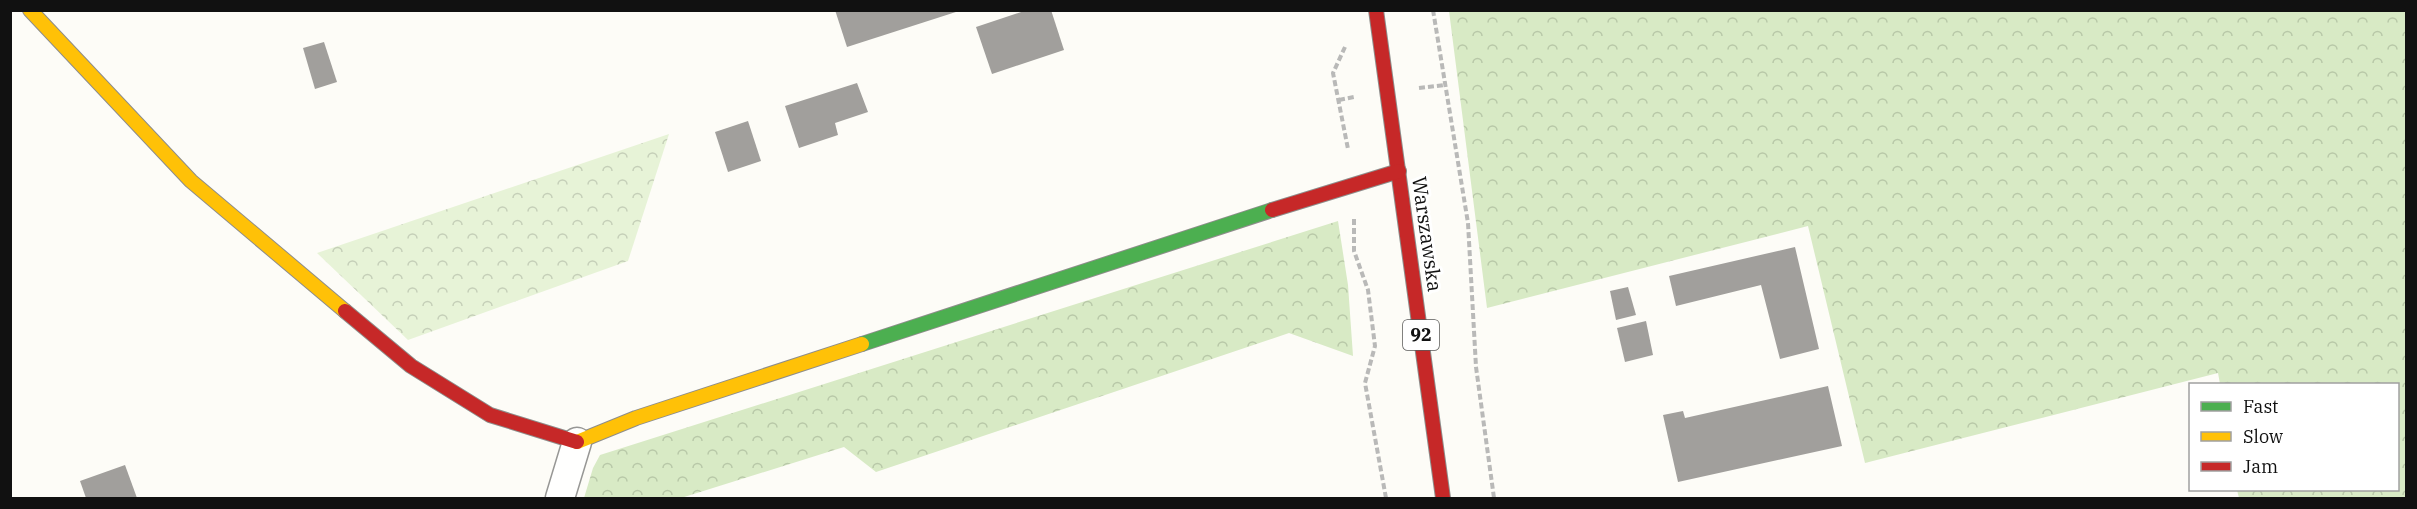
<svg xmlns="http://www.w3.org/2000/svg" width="2417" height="509" viewBox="0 0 2417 509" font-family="'IBM Plex Serif',serif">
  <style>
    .forest { fill: url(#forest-crowns) }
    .park { fill: url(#park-crowns) }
    .building { fill: #a19f9c }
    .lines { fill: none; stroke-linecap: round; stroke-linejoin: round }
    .street-casing { stroke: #979795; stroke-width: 31 }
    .fast-casing { stroke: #8e8d8b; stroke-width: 16 }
    .slow-casing { stroke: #8e8d8b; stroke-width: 16 }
    .jam-casing { stroke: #8e8d8b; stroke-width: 16 }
    .path { stroke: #b9b9b8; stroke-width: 4; stroke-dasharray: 6 3; stroke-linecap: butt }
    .street { stroke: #fffffe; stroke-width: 28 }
    .fast { stroke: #4caf50; stroke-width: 14 }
    .slow { stroke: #ffc107; stroke-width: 14 }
    .jam { stroke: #c62828; stroke-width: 14 }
    .labels { text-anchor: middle; stroke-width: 6; stroke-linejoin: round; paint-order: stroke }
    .shield { fill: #fff; stroke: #585858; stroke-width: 1.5 }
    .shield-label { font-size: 18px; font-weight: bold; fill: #111 }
    .street-label { font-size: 20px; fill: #111; stroke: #fff }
  </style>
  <defs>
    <pattern id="forest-crowns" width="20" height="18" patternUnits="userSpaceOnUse" patternTransform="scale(1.5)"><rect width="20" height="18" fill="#d8eac5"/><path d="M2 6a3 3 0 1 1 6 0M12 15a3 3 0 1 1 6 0" fill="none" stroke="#b8c8a8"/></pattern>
    <pattern id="park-crowns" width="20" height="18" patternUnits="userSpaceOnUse" patternTransform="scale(1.5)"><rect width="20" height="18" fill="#e7f3d7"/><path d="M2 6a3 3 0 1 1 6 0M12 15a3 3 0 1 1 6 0" fill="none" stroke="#c5cfb8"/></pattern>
  </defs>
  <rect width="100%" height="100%" fill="#fdfcf7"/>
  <g class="forest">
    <polygon points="1449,11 2406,11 2406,498 2239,498 2237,490 2398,490 2398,384 2220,384 2218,373 1865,463 1808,226 1487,308"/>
    <polygon points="1338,221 1348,285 1353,356 1289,333 876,472 844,447 681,498 584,498 593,468 600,455"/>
  </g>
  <polygon class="park" points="669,134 628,261 408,340 317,253"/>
  <g class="building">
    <polygon points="835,10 959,10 959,11 847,47"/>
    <polygon points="1027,10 1051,10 1064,50 992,74 976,27"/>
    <polygon points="324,42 337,82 315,89 303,48"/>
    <polygon points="857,83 868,112 835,123 838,135 799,148 785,106"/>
    <polygon points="748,121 761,161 728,172 715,132"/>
    <polygon points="1795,247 1819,349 1780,359 1761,285 1676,306 1669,276"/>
    <polygon points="1628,287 1636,315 1616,320 1610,291"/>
    <polygon points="1646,321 1653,355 1625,362 1617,328"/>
    <polygon points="1828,386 1842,446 1678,482 1663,415 1683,411 1685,418"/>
    <polygon points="125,465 137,498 86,498 80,481"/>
  </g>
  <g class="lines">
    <defs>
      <polyline id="street" points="560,498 577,442"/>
      <polyline id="fast" points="862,344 1272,210"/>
      <g id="slow">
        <polyline points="30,10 191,181 345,311"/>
        <polyline points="577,442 636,418 862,344"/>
      </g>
      <g id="jam">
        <polyline points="1376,10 1443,498"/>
        <polyline points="1272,210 1399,171"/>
        <polyline points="345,311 411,366 490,415 577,442"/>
      </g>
    </defs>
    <use href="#street" class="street-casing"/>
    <use href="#fast" class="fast-casing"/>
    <use href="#slow" class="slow-casing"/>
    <use href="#jam" class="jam-casing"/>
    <g class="path">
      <polyline points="1433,10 1468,223 1476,367 1494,498"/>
      <polyline points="1345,47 1333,73 1348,149"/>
      <polyline points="1419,88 1445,85"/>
      <polyline points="1339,100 1354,97"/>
      <polyline points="1354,219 1354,251 1368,290 1375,346 1365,383 1386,498"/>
    </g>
    <use href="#street" class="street"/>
    <use href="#fast" class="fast"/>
    <use href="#slow" class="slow"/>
    <use href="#jam" class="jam"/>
  </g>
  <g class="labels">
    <rect class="shield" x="1403" y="320" width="36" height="30" rx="4.5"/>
    <g class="shield-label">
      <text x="1421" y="341">92</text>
    </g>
    <g class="street-label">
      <text transform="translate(1427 234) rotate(82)" y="7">Warszawska</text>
    </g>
  </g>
  <rect width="2417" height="509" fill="none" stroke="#111111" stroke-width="24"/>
  <rect x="2189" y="383" width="210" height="108" fill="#ffffff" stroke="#a0a0a0" stroke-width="1.5"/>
  <rect x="2201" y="402" width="30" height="9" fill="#4caf50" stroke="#a0a0a0" stroke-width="1.5"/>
  <text x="2243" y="413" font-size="18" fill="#111111">Fast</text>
  <rect x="2201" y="432" width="30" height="9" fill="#ffc107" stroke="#a0a0a0" stroke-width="1.5"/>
  <text x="2243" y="443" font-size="18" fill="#111111">Slow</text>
  <rect x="2201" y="462" width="30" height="9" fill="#c62828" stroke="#a0a0a0" stroke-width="1.5"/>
  <text x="2243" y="473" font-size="18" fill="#111111">Jam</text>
</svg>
